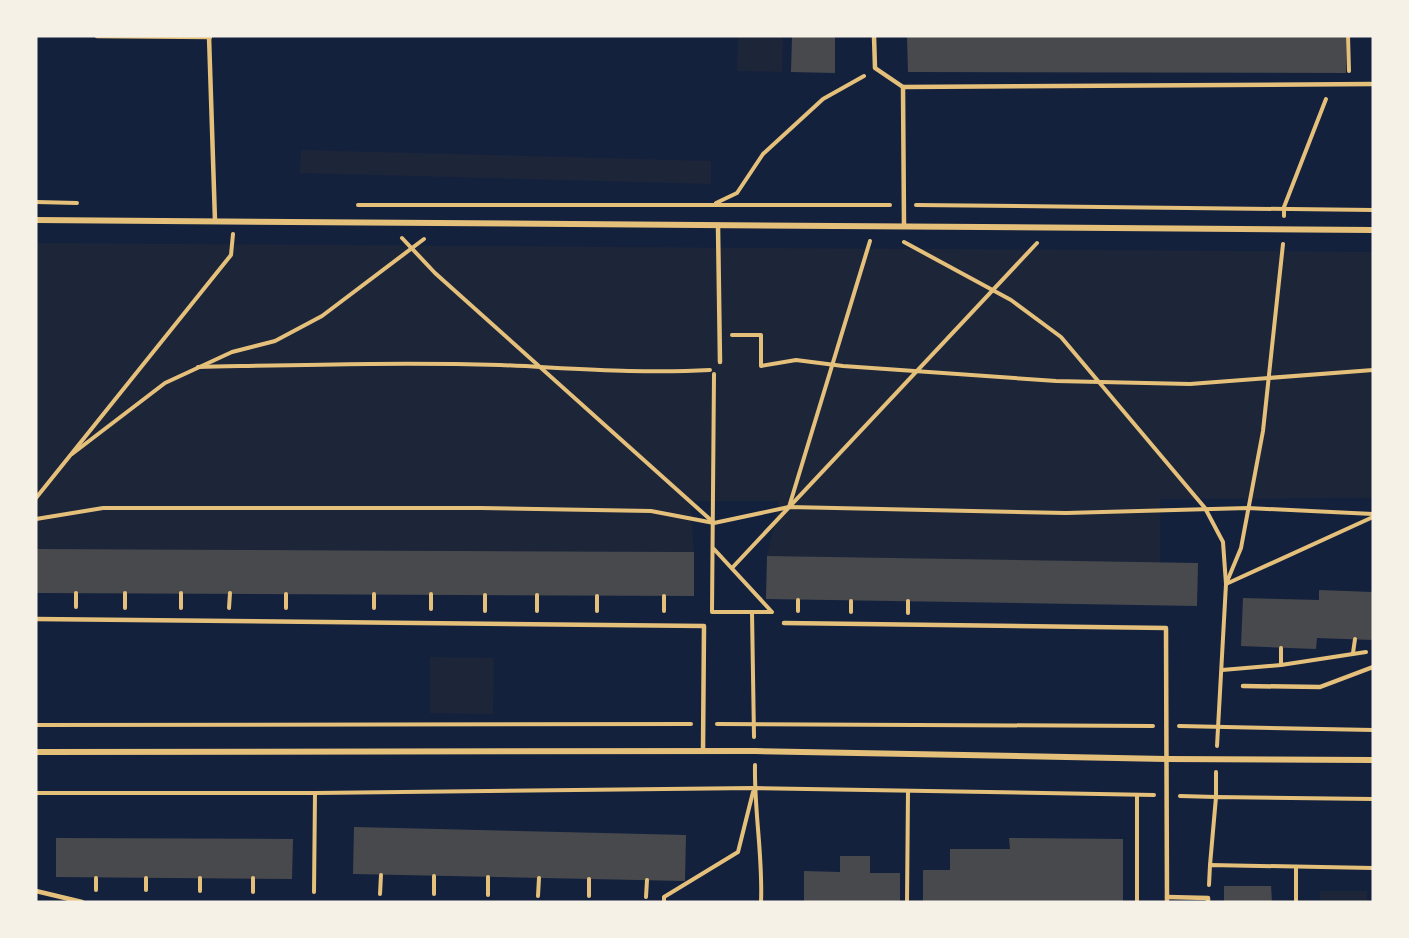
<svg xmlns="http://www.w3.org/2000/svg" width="1409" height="938" viewBox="0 0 1409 938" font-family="'Sofia Sans Condensed',sans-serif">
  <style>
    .green { fill: #1d2539 }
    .building { fill: #48494c }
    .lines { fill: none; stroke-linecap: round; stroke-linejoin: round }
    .path { stroke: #e5c07b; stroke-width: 4 }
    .service { stroke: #e5c07b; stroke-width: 4.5 }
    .minor { stroke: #e5c07b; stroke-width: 6 }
  </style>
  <rect width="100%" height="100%" fill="#14213d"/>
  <g class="green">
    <polygon points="738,36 783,36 782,72 737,71"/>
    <polygon points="301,150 711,161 711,184 300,173"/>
    <polygon points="36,243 1373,252 1373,498 1160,499 1160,563 767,556 779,501 690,501 694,552 36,549"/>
    <polygon points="430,657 494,658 493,714 430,713"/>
    <rect x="1320" y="891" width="47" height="11"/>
  </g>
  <g class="building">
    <polygon points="792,36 835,36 835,73 791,72"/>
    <polygon points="907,36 1346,36 1346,73 908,72"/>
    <polygon points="36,549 694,552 694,596 36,593"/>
    <polygon points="767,556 1198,563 1197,606 766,599"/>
    <polygon points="1319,590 1373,592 1373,640 1317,638 1316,649 1241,646 1243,598 1319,600"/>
    <polygon points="354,827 686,835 685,881 353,874"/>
    <polygon points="56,838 293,839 292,879 56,877"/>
    <polygon points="1009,838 1123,839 1123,902 923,901 923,870 950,870 950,849 1010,849"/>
    <polygon points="840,856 870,856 870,873 900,873 900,902 804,902 804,871 840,872"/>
    <polygon points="1224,886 1271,886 1272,902 1224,902"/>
  </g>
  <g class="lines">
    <g class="path">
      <polyline points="1348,36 1349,71"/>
      <polyline points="36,202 77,203"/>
      <polyline points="716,203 737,193 763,154 823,99 864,76"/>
      <polyline points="358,205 890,205"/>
      <polyline points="916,205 1373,210"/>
      <polyline points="1284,216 1284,207 1326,99"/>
      <polyline points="402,238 435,273 713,522"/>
      <polyline points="904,242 1011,300 1061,337 1205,508 1223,542 1226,584 1373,517"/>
      <polyline points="732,335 761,335 761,366 796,360 843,366 1056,381 1190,384 1373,370"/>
      <path d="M198 367C298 365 399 362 500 365 570 368 639 374 710 370"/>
      <polyline points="72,454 165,383 232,352 275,341 322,316 424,239"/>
      <polyline points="36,498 231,255 233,234"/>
      <polyline points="789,507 870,241"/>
      <polyline points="36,519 103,508 480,508 651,511 714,523 789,507 1066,513 1248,508 1373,514"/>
      <polyline points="713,548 772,612 712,612 714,374"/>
      <polyline points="732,568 1037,243"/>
      <polyline points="76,593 76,607"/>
      <polyline points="125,593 125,608"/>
      <polyline points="485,595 485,611"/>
      <polyline points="537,595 537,611"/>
      <polyline points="181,608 181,593"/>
      <polyline points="229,608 230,593"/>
      <polyline points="286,608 286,594"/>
      <polyline points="374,608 374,594"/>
      <polyline points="431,609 431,594"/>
      <polyline points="597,611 597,596"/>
      <polyline points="664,611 664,596"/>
      <polyline points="798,611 798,600"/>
      <polyline points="752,612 754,737"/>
      <polyline points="851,612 851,601"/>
      <polyline points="908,613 908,601"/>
      <polyline points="1353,653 1355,639"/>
      <polyline points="1281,665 1281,648"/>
      <polyline points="1222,670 1281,665 1366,652"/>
      <polyline points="717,724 1153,726"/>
      <polyline points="36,725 691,724"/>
      <polyline points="1179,726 1373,730"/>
      <polyline points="1217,746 1226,584 1241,548 1263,431 1283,244"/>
      <path d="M755 765C754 811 763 856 761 902"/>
      <polyline points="36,793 315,793 754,788 1154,795"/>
      <polyline points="1180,796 1216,797 1216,772"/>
      <polyline points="1210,865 1216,797 1373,799"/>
      <polyline points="1296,867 1296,902"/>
      <polyline points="434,876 434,894"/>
      <polyline points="488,877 488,895"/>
      <polyline points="96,878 96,890"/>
      <polyline points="200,878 200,891"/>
      <polyline points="253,878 253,892"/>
      <polyline points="589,879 589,896"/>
      <polyline points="1209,885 1210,865 1373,868"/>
      <polyline points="146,890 146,878"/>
      <polyline points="314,892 315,793"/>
      <polyline points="380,894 381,875"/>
      <polyline points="538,896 539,878"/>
      <polyline points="646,897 647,880"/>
      <polyline points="664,902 664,897 738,852 753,792"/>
      <polyline points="907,902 908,791"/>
      <polyline points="1137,902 1137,795"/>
    </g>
    <g class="service">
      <polyline points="97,36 210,37"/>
      <polyline points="209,36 215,221"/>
      <polyline points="874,36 875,68 903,87 904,226"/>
      <polyline points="903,87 1373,84"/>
      <polyline points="718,226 720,362"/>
      <polyline points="36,619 704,626 703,751"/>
      <polyline points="784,623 1166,628 1167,902"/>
      <polyline points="1243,686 1320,687 1373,667"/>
      <polyline points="36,891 82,902"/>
      <polyline points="1167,897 1208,898 1208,902"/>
    </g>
    <g class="minor">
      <polyline points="36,220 1373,230"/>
      <polyline points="36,752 755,751 1166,759 1373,760"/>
    </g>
  </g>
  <rect width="1409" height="938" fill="none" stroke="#f6f1e7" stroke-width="75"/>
</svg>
